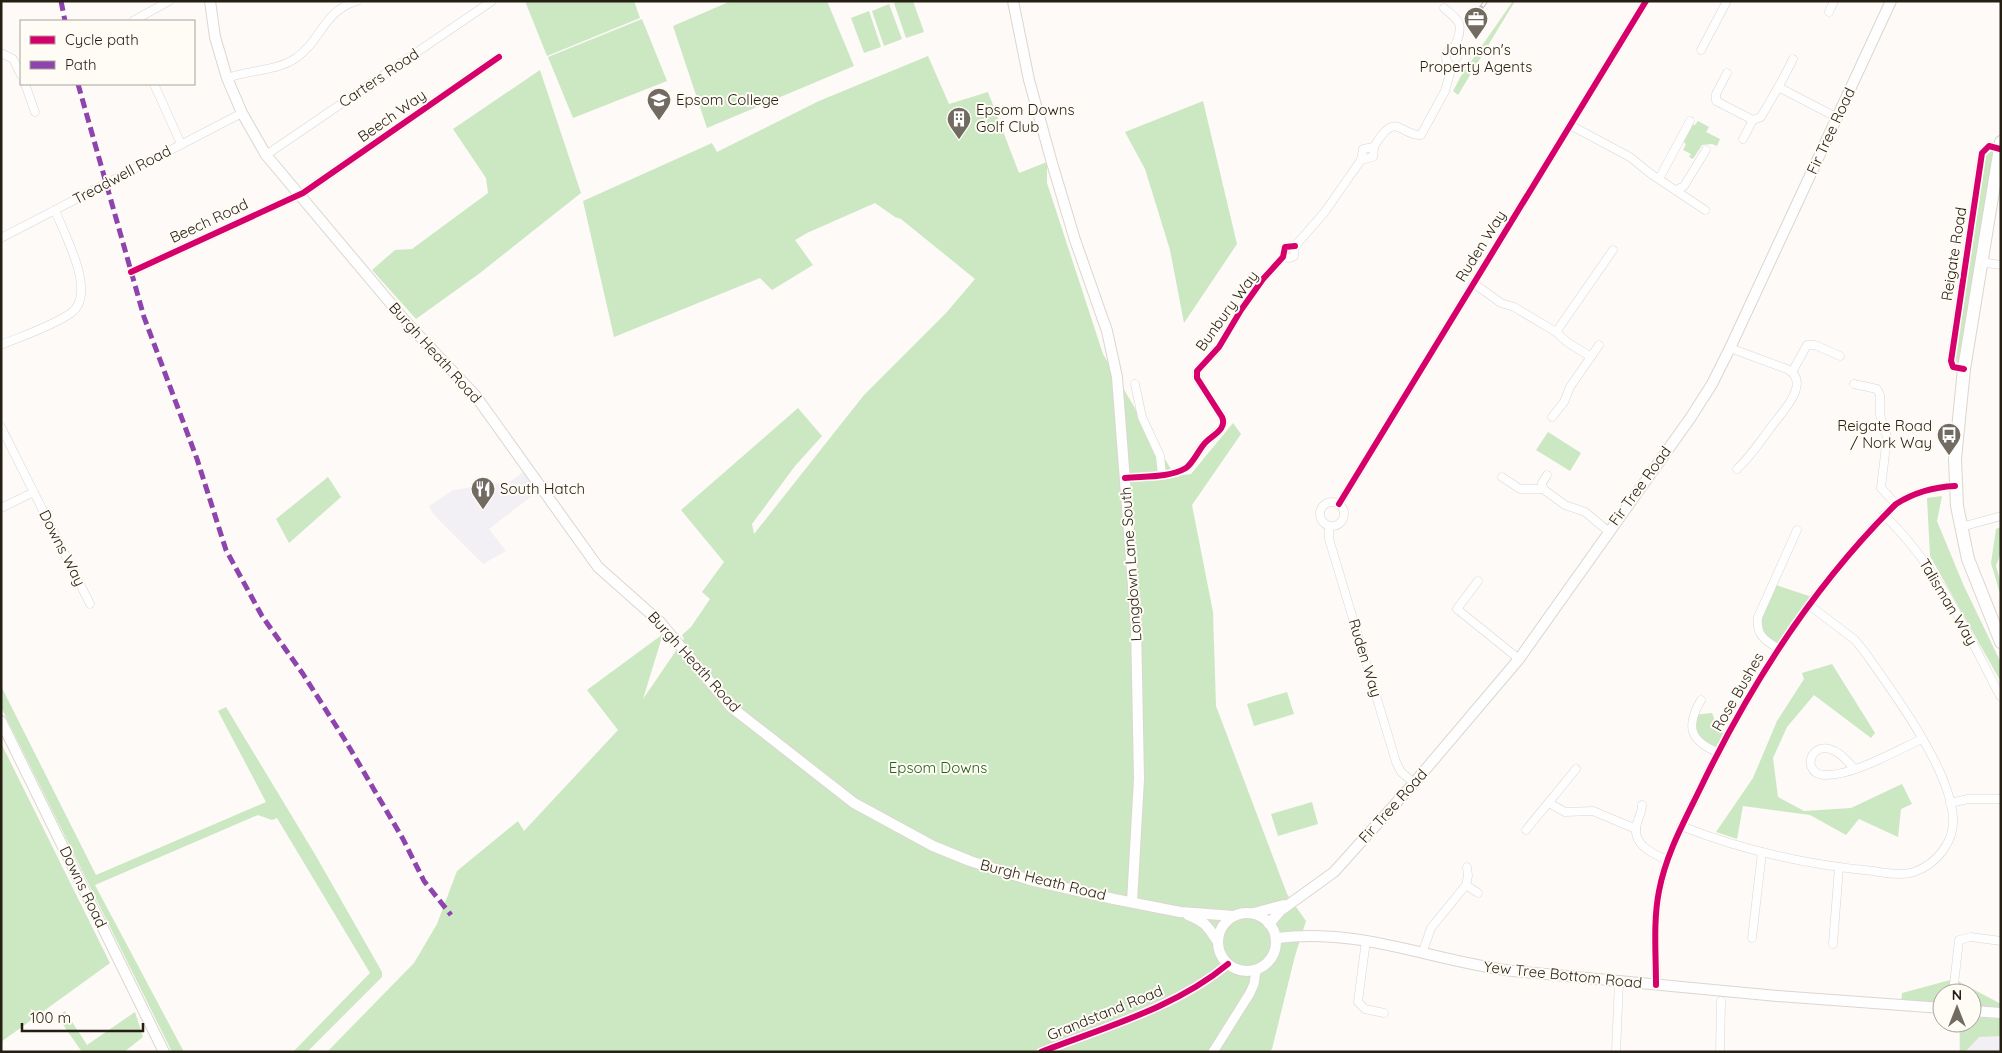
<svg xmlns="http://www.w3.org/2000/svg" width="2002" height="1053" viewBox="0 0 2002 1053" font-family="Quicksand,sans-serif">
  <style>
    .commercial { fill: #f3f0f5 }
    .green { fill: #cbe8c3 }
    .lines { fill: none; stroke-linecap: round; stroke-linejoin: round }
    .minor-casing { stroke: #dbd6cf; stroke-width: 9 }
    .tertiary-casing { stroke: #dbd6cf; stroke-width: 11 }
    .secondary-casing { stroke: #dbd6cf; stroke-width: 12 }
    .trunk-casing { stroke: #dbd6cf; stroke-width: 14 }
    .minor { stroke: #fffefe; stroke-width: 8 }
    .tertiary { stroke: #fffefe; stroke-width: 9 }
    .secondary { stroke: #fffefe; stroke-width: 10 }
    .trunk { stroke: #fffefe; stroke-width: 12 }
    .rail-casing { stroke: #c6c4c2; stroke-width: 4.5 }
    .rail { stroke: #fffbf5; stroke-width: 2.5; stroke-dasharray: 8; stroke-linecap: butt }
    .quiet { stroke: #8e44ad; stroke-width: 5; stroke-dasharray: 10 5; stroke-linecap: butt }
    .cycleway-casing { stroke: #fffbf5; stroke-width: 9 }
    .cycleway { stroke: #d6006c; stroke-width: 6 }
    .labels { text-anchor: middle; stroke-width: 4; stroke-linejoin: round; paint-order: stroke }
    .poi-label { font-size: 15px; fill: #251e12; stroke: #fffbf5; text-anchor: start }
    .street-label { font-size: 15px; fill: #251e12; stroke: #fffbf5 }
    .park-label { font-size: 15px; fill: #26631c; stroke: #fffbf5 }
  </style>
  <rect width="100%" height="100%" fill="#fdfaf7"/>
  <g class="commercial">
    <polygon points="523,472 537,492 489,529 506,551 483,564 433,514 429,506 453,490 511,481"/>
    <polygon points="1972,1017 2001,1019 2001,1052 1959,1052 1959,1023 1972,1023"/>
  </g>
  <g class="green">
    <polygon points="525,1 634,1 640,18 547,56"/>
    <polygon points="731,1 827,1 854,66 707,128 673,26"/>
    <polygon points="898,1 913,1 924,32 906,38 894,3"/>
    <polygon points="1513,1 1515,1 1458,95 1453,91 1461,76"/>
    <polygon points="889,4 902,39 884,46 872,11"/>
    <polygon points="869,11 881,47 864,53 851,18"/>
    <polygon points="642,19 667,81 573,118 548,57"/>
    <polygon points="928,56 949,104 988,92 1019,173 1047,162 1047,183 1103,354 1175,476 1191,474 1233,423 1241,434 1192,505 1213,612 1216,706 1287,894 1306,921 1295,956 1272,1049 1269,1052 327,1052 414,963 437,924 457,871 518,821 524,831 618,730 587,690 663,634 643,699 684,639 682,635 691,627 710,599 702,592 724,562 681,510 798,408 822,436 795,466 752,524 754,534 864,395 946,313 975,279 901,219 895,217 875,203 807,233 795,240 813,265 772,290 760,278 614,337 583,201 712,143 717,152 819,101"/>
    <polygon points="540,70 581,193 480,273 416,319 372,270 395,250 412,249 488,193 486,178 453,129"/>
    <polygon points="1203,101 1237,244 1184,323 1170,250 1145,169 1125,132"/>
    <polygon points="1698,121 1709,127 1706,132 1720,139 1717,146 1712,144 1702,145 1693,159 1689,157 1691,154 1683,150 1686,144 1681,140 1691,125 1695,125"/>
    <polygon points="1991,151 1994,154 1960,360 1957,363 1955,359 1986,156"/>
    <polygon points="1548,432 1581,453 1570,471 1536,450"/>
    <polygon points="328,477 341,497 289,543 276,519"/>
    <polygon points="1942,496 1937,521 1963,584 2001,663 2001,682 1930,556 1927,498"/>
    <polygon points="2001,527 2001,552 1996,566 2001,583 2001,597 1991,563 1996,529"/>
    <polygon points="1773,584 1815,598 1779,649 1768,643 1757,625"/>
    <polygon points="1832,664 1875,733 1871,738 1814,695 1787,727 1773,758 1778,797 1804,811 1851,808 1902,784 1912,804 1901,809 1898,837 1859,819 1846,835 1810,815 1743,806 1737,839 1716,832 1753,778 1777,721 1804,679 1802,673"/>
    <polygon points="1,686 96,875 266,802 218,711 226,707 316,856 382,972 382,977 307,1052 293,1052 370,973 277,818 272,820 258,815 95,885 184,1052 172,1052 1,707"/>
    <polygon points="1287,692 1294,714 1254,726 1247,704"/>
    <polygon points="1712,713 1719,730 1727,735 1717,752 1698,741 1693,715"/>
    <polygon points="1,743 110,963 1,1042"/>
    <polygon points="1312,802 1318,824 1278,836 1271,814"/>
    <polygon points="1954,979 2001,1004 2001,1013 1972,1011 1972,993 1942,993 1942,1008 1901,1005 1902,993"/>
    <polygon points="65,1011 87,1045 135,1012 143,1037 124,1052 82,1052 57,1016"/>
    <polygon points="1972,1017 2001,1019 2001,1036 1979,1037 1965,1052 1960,1052 1960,1023 1972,1023"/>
  </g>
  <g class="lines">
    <defs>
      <g id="minor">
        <path d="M1444 8C1461 22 1464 24 1455 46"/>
        <polyline points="1829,12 1834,1"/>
        <polyline points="133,21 169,1"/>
        <circle cx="1456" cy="57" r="10"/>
        <polyline points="1701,50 1727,1"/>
        <polyline points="1,53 13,59 21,75"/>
        <polyline points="1727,73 1716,94 1716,101 1753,120"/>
        <path d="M227 78C249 70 277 71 296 58 322 40 323 11 357 1"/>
        <polyline points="25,84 35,112"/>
        <polyline points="154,84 181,144"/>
        <polyline points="1780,88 1838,118"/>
        <polyline points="1570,125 1630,157 1651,174 1705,210"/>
        <path d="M1743 139 1753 120 1761 117C1772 98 1783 80 1793 59"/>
        <polyline points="266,155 492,1"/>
        <path d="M1361 160 1373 157C1374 153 1373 149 1375 145 1379 138 1389 123 1398 127 1406 130 1412 136 1421 135L1445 91 1452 66"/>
        <polyline points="1659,179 1690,121"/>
        <polyline points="1677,190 1684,186 1706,150"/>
        <polyline points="1,238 242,113"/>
        <polyline points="1283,257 1290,258 1294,256 1295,246 1324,213 1361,160 1363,149 1374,147"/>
        <polyline points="1980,262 2001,265"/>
        <polyline points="131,272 303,193 499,57"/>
        <polyline points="1473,283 1501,303 1514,307 1556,332 1613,250"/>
        <polyline points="1556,332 1567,342 1591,357"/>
        <path d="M1 345C22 336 53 326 71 313 98 294 64 234 55 210"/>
        <path d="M1730 348 1787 369C1814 383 1778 416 1769 430 1759 443 1750 457 1737 469"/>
        <polyline points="1964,369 1953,367 1951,361 1982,153 1989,146 2000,149"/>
        <polyline points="1792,372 1807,345 1815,345 1840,356"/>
        <polyline points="1135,384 1142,417 1160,456 1162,475"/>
        <polyline points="1854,384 1877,389 1880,395 1880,415 1887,437 1881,488 1896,504"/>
        <polyline points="1552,417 1564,402 1570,387 1599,345"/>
        <polyline points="1,427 90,604"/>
        <polyline points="1502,477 1520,489 1543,489 1565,505 1585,512 1608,531"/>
        <path d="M1125 478C1144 476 1169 478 1186 468 1195 461 1199 448 1207 441 1215 434 1227 428 1222 417L1197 378V371L1219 347 1241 310 1263 279 1283 257 1285 247 1295 246"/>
        <polyline points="1543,489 1542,483 1547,475"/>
        <circle cx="1332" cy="514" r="12"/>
        <polyline points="1339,504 1646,1"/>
        <polyline points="1,508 34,492"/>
        <path d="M1884 515C1937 566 1967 632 2000 696"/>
        <polyline points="1329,527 1329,539 1396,762 1401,772 1414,783"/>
        <polyline points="1961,527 2001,516"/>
        <polyline points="1478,581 1457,609 1519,659"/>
        <path d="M1779 649C1764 640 1756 635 1758 617L1797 530"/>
        <path d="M1701 700C1686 726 1689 740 1717 752"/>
        <path d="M1854 769C1817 720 1795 773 1824 775 1853 776 1895 751 1922 739"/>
        <polyline points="1549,803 1565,812 1593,811 1636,829"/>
        <polyline points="1950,803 1968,799 2001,799"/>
        <path d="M1642 805C1642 814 1637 819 1636 828 1634 846 1654 854 1667 860"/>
        <path d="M1681 826C1742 850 1808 865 1873 871 1886 873 1902 876 1914 872 1937 864 1955 841 1953 817 1949 767 1893 692 1864 651L1855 640 1809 605"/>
        <polyline points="1526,830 1576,769"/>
        <polyline points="1466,885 1468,876 1467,867"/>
        <polyline points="1752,938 1762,852"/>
        <polyline points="1366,940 1358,1002 1365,1009 1384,1013"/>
        <polyline points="1833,944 1839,867"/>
        <polyline points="1423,951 1431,928 1466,885 1478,893"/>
        <path d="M1656 985C1656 954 1653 921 1659 891 1666 854 1684 822 1700 789 1750 685 1814 585 1896 504 1915 492 1933 487 1955 486"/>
        <polyline points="1953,993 1959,940 1971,937 2001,941"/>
        <polyline points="1616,1052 1619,981"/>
        <polyline points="1720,1052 1721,1001"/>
      </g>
      <g id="tertiary">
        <path d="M1041 1052C1105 1027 1175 1008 1228 964"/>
        <polyline points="1213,1052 1250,993 1254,984 1256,971"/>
      </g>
      <g id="secondary">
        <polyline points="210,1 215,37 227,78 242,113 266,155 408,324 475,395 598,567 660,622 731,707 854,803 933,846 970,861 1030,880 1114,899 1180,912 1234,916"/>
        <polyline points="1013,1 1029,80 1052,163 1075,240 1107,331 1117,377 1136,624 1139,779 1132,902"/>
        <polyline points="1,721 164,1052"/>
        <polyline points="1254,913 1284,905"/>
        <circle cx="1247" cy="942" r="29"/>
        <path d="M1188 915C1206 922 1207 926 1218 942"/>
        <polyline points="1269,924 1280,911 1334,872 1414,783 1519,659 1691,417 1712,384 1730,348 1891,1"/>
        <path d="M1277 938C1359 927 1433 961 1513 971L1777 996 1942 1008"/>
        <polyline points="1972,1011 2001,1013"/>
      </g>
      <polyline id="trunk" points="2001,142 1964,369 1955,459 1957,506 1968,559 2001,642"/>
    </defs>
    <use href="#minor" class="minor-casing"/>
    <use href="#tertiary" class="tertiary-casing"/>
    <use href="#secondary" class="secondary-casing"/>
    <use href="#trunk" class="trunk-casing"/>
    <use href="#minor" class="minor"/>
    <use href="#tertiary" class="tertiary"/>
    <use href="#secondary" class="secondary"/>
    <use href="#trunk" class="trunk"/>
    <defs>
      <polyline id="rail" points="1473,19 1486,1"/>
    </defs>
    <use href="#rail" class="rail-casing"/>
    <use href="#rail" class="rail"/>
    <g class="quiet">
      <polyline points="61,1 65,21"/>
      <polyline points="78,84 144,317 197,459 226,550 262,616 303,674 345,740 403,839 424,881 451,915"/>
    </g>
    <defs>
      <g id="cycleway">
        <polyline points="131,272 303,193 499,57"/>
        <polyline points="1964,369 1953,367 1951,361 1982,153 1989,146 2000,149"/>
        <path d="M1125 478C1144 476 1169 478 1186 468 1195 461 1199 448 1207 441 1215 434 1227 428 1222 417L1197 378V371L1219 347 1241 310 1263 279 1283 257 1285 247 1295 246"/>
        <polyline points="1339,504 1646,1"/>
        <path d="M1656 985C1656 954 1653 921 1659 891 1666 854 1684 822 1700 789 1750 685 1814 585 1896 504 1915 492 1933 487 1955 486"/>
        <path d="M1041 1052C1105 1027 1175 1008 1228 964"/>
      </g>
    </defs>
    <use href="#cycleway" class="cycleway-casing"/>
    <use href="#cycleway" class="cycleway"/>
  </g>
  <defs>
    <symbol id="office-pin" viewBox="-11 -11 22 30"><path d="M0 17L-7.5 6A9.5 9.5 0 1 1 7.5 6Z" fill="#716b62" stroke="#fffbf5"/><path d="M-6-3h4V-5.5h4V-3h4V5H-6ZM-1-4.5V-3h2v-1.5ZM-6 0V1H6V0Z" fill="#fff"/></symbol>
    <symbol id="school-pin" viewBox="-11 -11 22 30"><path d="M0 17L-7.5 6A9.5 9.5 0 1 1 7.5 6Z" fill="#716b62" stroke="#fffbf5"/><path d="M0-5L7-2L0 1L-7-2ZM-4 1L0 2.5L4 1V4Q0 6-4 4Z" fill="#fff"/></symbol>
    <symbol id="building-pin" viewBox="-11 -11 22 30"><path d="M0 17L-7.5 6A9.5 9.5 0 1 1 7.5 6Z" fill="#716b62" stroke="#fffbf5"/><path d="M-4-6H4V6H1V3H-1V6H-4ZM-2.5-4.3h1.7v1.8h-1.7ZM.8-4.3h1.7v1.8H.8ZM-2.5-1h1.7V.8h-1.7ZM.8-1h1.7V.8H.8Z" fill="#fff"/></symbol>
    <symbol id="bus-pin" viewBox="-11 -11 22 30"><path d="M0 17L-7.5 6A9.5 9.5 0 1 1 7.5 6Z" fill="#716b62" stroke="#fffbf5"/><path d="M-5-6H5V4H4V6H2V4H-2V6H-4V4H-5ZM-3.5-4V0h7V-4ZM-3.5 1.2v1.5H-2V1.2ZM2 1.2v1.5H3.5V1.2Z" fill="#fff"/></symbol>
    <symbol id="restaurant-pin" viewBox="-11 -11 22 30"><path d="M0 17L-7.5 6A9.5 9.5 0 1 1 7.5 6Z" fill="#716b62" stroke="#fffbf5"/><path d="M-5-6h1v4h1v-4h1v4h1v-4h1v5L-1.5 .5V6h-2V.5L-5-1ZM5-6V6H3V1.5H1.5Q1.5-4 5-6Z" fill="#fff"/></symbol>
  </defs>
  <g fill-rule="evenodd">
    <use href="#office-pin" x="1462" y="5" width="28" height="38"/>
    <use href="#school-pin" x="645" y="86" width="28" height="38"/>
    <use href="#building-pin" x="945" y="105" width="28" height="38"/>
    <use href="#bus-pin" x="1935" y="421" width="28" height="38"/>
    <use href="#restaurant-pin" x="469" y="475" width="28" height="38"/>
  </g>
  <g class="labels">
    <g class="poi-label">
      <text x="1476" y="55" text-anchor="middle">Johnson's<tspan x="1476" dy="17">Property Agents</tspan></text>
      <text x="676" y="105">Epsom College</text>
      <text x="976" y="115">Epsom Downs<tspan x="976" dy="17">Golf Club</tspan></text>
      <text x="1932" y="431" text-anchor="end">Reigate Road<tspan x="1932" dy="17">/ Nork Way</tspan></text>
      <text x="500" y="494">South Hatch</text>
    </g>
    <g class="street-label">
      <text transform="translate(379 78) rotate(-34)" y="5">Carters Road</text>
      <text transform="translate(392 116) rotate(-35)" y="5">Beech Way</text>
      <text transform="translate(1831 131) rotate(-65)" y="5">Fir Tree Road</text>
      <text transform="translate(122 175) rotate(-28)" y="5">Treadwell Road</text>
      <text transform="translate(209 221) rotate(-25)" y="5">Beech Road</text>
      <text transform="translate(1481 246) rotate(-58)" y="5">Ruden Way</text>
      <text transform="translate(1954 254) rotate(-81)" y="5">Reigate Road</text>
      <text transform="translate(1227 311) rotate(-54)" y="5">Bunbury Way</text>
      <text transform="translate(435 353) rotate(48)" y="5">Burgh Heath Road</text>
      <text transform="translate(1640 486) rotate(-54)" y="5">Fir Tree Road</text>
      <text transform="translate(62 548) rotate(63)" y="5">Downs Way</text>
      <text transform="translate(1131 564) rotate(-94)" y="5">Longdown Lane South</text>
      <text transform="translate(1948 602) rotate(59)" y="5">Talisman Way</text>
      <text transform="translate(1365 658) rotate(73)" y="5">Ruden Way</text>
      <text transform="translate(694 662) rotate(48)" y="5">Burgh Heath Road</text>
      <text transform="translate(1738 692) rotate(-60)" y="5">Rose Bushes</text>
      <text transform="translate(1393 806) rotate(-48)" y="5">Fir Tree Road</text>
      <text transform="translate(1043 880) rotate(14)" y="5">Burgh Heath Road</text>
      <text transform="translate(83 887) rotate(64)" y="5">Downs Road</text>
      <text transform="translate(1563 975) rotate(6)" y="5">Yew Tree Bottom Road</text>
      <text transform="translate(1105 1013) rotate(-22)" y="5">Grandstand Road</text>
    </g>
    <g class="park-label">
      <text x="938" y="773">Epsom Downs</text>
    </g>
  </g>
  <rect width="2002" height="1053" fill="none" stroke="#251e12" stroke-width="5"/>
  <rect x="20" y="20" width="175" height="65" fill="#fffbf5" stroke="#a8a39a"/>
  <rect x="30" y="36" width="25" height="8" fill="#d6006c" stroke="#a8a39a"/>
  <text x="65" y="45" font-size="15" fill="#251e12">Cycle path</text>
  <rect x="30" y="61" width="25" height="8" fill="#8e44ad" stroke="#a8a39a"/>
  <text x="65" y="70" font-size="15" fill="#251e12">Path</text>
  <g transform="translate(1957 1008)"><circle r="24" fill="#fffbf5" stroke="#a8a39a"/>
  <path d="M0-4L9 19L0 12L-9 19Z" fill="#716b62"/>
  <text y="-8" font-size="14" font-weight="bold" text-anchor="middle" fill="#251e12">N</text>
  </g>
  <path d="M22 1023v8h121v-8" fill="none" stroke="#251e12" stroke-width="2.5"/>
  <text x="30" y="1023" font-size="15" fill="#251e12" stroke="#fffbf5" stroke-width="4" paint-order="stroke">100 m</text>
</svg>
